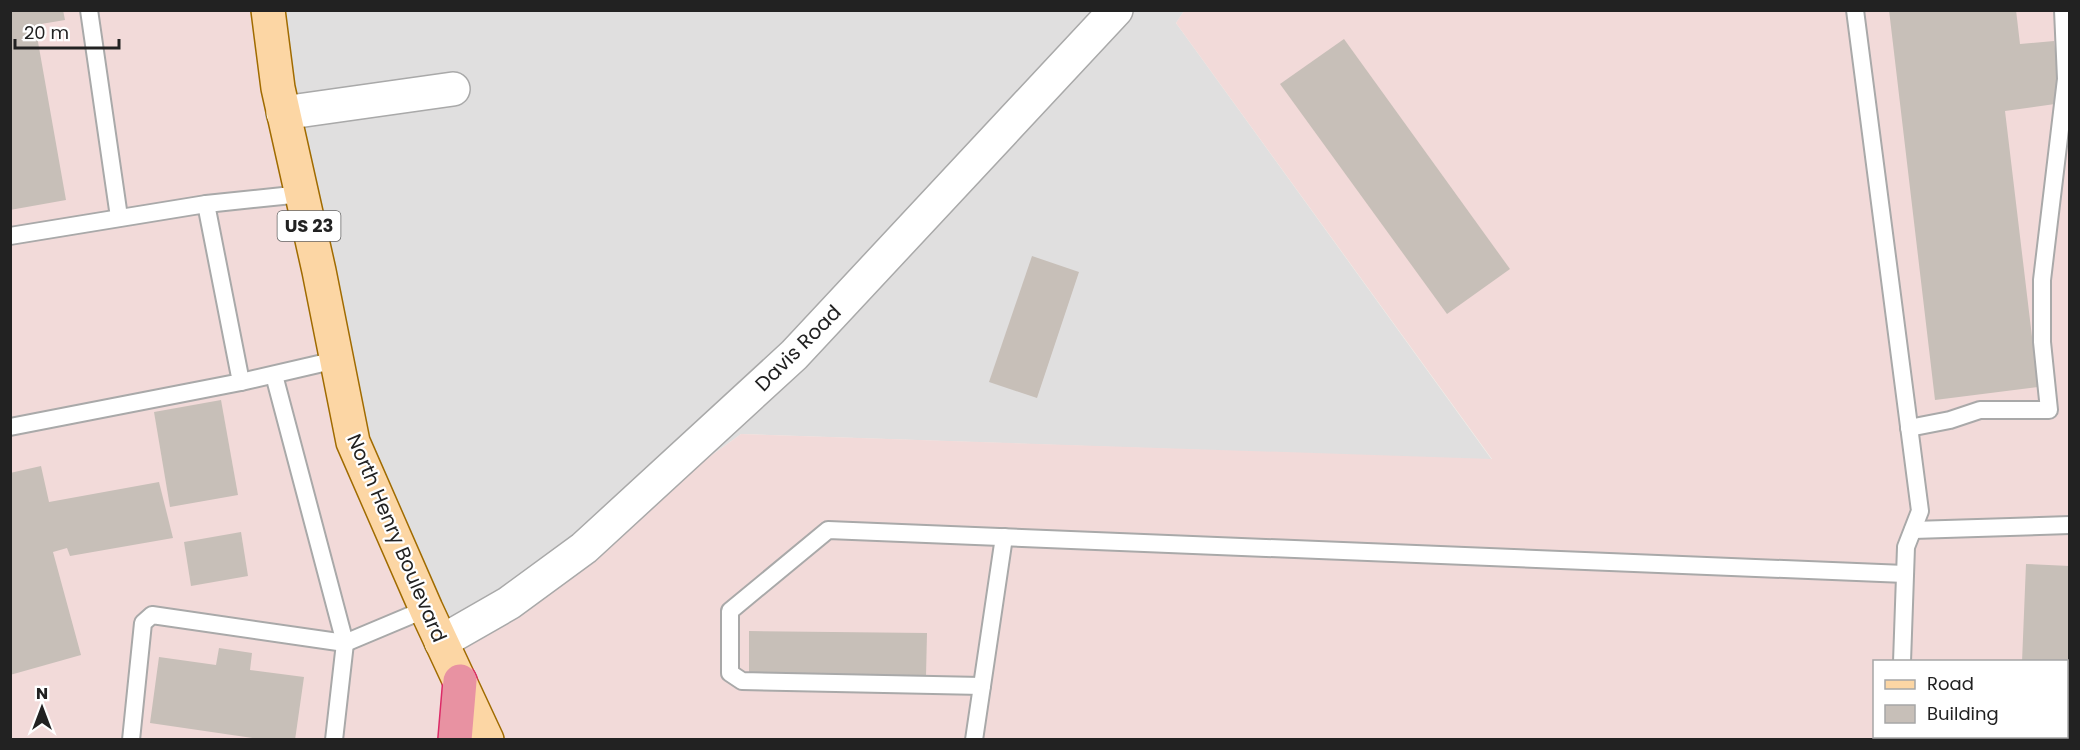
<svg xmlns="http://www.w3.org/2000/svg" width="2080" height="750" viewBox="0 0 2080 750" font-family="Poppins,sans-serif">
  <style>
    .residential { fill: #e0dfdf }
    .commercial { fill: #f2dad9; fill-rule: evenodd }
    .building { fill: #c7bfb8 }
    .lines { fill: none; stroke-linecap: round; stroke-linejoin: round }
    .lane-casing { stroke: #a9a9a9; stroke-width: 20 }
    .street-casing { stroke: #a9a9a9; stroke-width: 36 }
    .primary-casing { stroke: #a06b00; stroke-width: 36 }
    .highway-casing { stroke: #dc2a67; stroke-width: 36 }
    .lane { stroke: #fff; stroke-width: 16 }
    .street { stroke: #fff; stroke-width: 33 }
    .primary { stroke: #fcd6a4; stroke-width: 33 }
    .highway { stroke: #e892a2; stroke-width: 33 }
    .labels { text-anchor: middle; stroke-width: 4.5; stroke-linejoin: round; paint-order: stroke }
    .shield { fill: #fff; stroke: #646464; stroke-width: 1.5 }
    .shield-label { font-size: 18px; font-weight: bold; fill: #222 }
    .street-label { font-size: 20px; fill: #222; stroke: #fff }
  </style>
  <rect width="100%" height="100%" fill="#f2efe9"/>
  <polygon class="residential" points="274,11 1184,11 1176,23 1492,460 741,434 440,651 319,352"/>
  <path class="commercial" d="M10 11H274L319 352 441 651 741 434 1492 459 1176 23 1184 11H2069V739H11ZM1874 662H2066V736H1874Z"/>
  <g class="building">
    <polygon points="10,10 63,10 65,20 35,25 66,200 10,210"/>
    <polygon points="1889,10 2016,10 2020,44 2054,41 2062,103 2005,111 2038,387 1935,400"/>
    <polygon points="1344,39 1510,269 1447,314 1280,84"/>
    <polygon points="1032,256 1079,272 1037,398 989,382"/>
    <polygon points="221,400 238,495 170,507 154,412"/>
    <polygon points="41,466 49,502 159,482 173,538 70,556 67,548 53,552 81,655 10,675 10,473"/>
    <polygon points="241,532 248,576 191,586 184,542"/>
    <polygon points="2026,564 2070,566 2070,740 2020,740 2020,736 2066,736 2066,662 2022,662"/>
    <polygon points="749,631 927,633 926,676 749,674"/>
    <polygon points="219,648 252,653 250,670 304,677 295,740 267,740 150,723 159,657 216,665"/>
    <polygon points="1942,736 1954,736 1957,740 1939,740"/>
  </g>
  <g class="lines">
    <defs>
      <g id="lane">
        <polyline points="89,10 119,217"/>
        <polyline points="1855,10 1920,511 1906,547 1902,662"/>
        <polyline points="206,204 302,194"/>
        <polyline points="10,236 206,204 241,382 10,427"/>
        <polyline points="274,375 345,643 334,740"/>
        <polyline points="241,382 336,360"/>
        <polyline points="1909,428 1950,420 1980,410 2049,410 2042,342 2042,280 2066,79 2063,10"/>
        <polyline points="1913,530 2070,525"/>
        <polyline points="982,686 742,681 730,673 730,611 828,530 1905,574"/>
        <polyline points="131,740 143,623 152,615 345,643 426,609"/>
        <polyline points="974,740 1004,537"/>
        <polyline points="1899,740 1899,736"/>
      </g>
      <g id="street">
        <polyline points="283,113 453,89"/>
        <polyline points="441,642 509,603 584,548 794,355 1116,10"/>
      </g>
      <polyline id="primary" points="268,10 278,88 319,271 353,442 426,609 487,740"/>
      <polyline id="highway" points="455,740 460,681"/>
    </defs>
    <use href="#lane" class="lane-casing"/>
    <use href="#street" class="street-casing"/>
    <use href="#primary" class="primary-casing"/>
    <use href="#highway" class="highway-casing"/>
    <use href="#lane" class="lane"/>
    <use href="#street" class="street"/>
    <use href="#primary" class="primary"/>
    <use href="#highway" class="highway"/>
  </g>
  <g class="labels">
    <rect class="shield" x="277.5" y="211" width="63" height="30" rx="4.5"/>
    <g class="shield-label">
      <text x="309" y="232">US 23</text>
    </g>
    <g class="street-label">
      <text transform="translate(798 348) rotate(-45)" y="7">Davis Road</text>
      <text transform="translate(397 538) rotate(67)" y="7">North Henry Boulevard</text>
    </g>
  </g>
  <rect width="2080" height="750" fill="none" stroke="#222222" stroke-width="24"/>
  <rect x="1873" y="660" width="195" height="78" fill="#ffffff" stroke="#a7a7a7" stroke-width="1.5"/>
  <rect x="1885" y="680" width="30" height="9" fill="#fcd6a4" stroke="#a7a7a7" stroke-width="1.5"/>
  <text x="1927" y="690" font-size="18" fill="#222222">Road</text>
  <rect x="1885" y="705" width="30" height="18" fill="#c7bfb8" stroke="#a7a7a7" stroke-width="1.5"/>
  <text x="1927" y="720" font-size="18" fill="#222222">Building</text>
  <g transform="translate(42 708)" stroke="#ffffff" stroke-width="4.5" paint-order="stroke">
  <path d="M0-4.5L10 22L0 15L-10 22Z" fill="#222222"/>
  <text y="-9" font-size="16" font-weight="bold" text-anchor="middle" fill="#222222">N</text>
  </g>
  <path d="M15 39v9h104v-9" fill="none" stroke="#222222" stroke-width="3"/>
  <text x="24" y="39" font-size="18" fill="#222222" stroke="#ffffff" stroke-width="4.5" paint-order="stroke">20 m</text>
</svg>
